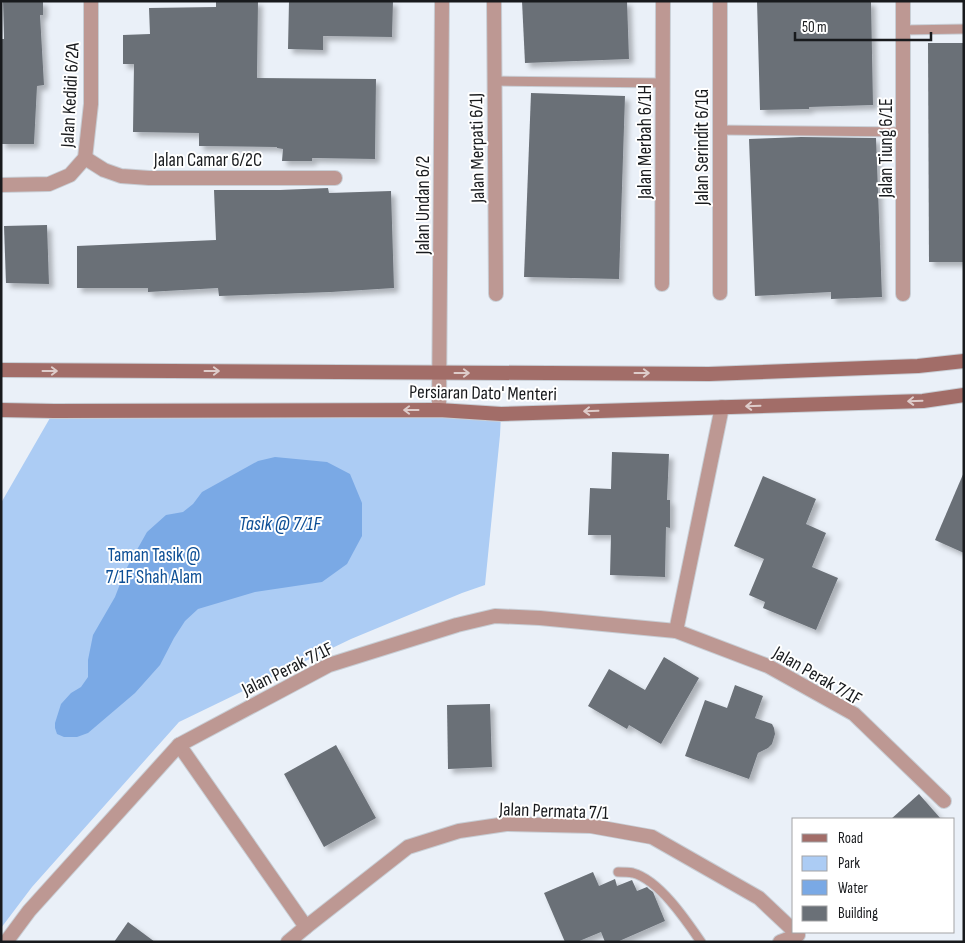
<svg xmlns="http://www.w3.org/2000/svg" width="965" height="943" viewBox="0 0 965 943" font-family="'Sofia Sans Condensed',sans-serif">
  <style>
    .green { fill: #acccf4 }
    .water { fill: #7aa9e5 }
    .building { fill: #6a7077; filter: url(#shadow) }
    .lines { fill: none; stroke-linecap: round; stroke-linejoin: round }
    .service-casing { stroke: #c8ced5; stroke-width: 11 }
    .minor-casing { stroke: #c8ced5; stroke-width: 16 }
    .tertiary-casing { stroke: #c8ced5; stroke-width: 16 }
    .secondary-casing { stroke: #c8ced5; stroke-width: 16 }
    .service { stroke: #bd9893; stroke-width: 9 }
    .minor { stroke: #bd9893; stroke-width: 14 }
    .tertiary { stroke: #bd9893; stroke-width: 14 }
    .secondary { stroke: #a26d68; stroke-width: 14 }
    .oneway { stroke: #deccca }
    .labels { text-anchor: middle; stroke-width: 4; stroke-linejoin: round; paint-order: stroke }
    .street-label { font-size: 19px; fill: #181a1d; stroke: #fff }
    .park-label { font-size: 19px; fill: #0c4e95; stroke: #fff }
    .water-label { font-size: 20px; font-style: italic; fill: #0d4e95; stroke: #fff }
  </style>
  <defs>
    <filter id="shadow"><feDropShadow dx="4.5" dy="4.5" stdDeviation="2.5" flood-color="#0004"/></filter>
  </defs>
  <rect width="100%" height="100%" fill="#eaf0f8"/>
  <polygon class="green" points="54,411 501,414 500,435 485,585 462,593 351,639 179,722 32,887 1,928 1,503"/>
  <polygon class="water" points="275,457 327,462 350,474 362,503 362,536 347,564 322,582 255,592 198,609 185,621 174,638 160,665 135,693 88,733 77,737 64,737 57,734 55,728 55,723 61,704 71,693 81,687 88,677 88,660 93,635 115,597 125,571 147,532 166,515 183,512 193,504 202,492 258,461"/>
  <g class="building">
    <polygon points="3,1 43,1 43,15 40,15 44,85 37,86 34,144 1,144 1,39 4,39"/>
    <polygon points="216,1 258,1 257,78 376,79 375,159 312,158 312,161 282,161 283,149 277,148 277,147 199,146 199,133 133,132 134,64 123,64 123,35 150,34 149,8 216,7"/>
    <polygon points="289,1 393,1 392,37 323,36 323,50 288,49"/>
    <polygon points="522,1 627,1 629,59 525,63"/>
    <polygon points="757,1 871,1 873,105 809,107 809,109 760,110"/>
    <polygon points="928,43 964,43 964,262 929,262"/>
    <polygon points="531,93 625,96 619,279 524,277"/>
    <polygon points="801,137 876,138 882,297 831,299 831,292 755,296 749,139"/>
    <polygon points="328,188 329,193 391,191 394,288 331,292 219,296 218,288 148,292 148,288 77,288 77,246 216,240 214,190 280,190"/>
    <polygon points="47,225 49,284 6,283 4,226"/>
    <polygon points="612,452 669,454 667,500 670,500 670,528 666,527 665,577 610,575 611,535 588,535 590,488 611,489"/>
    <polygon points="964,472 964,553 935,540"/>
    <polygon points="763,476 816,499 806,524 826,533 812,567 838,578 816,630 763,608 765,602 749,595 764,559 734,546"/>
    <polygon points="664,657 699,678 661,744 629,725 627,729 588,706 609,669 645,690"/>
    <polygon points="735,685 763,696 755,718 772,724 774,728 775,734 772,744 768,748 758,753 749,779 685,756 705,700 727,708"/>
    <polygon points="490,704 492,767 448,769 447,705"/>
    <polygon points="336,745 376,818 324,847 284,774"/>
    <polygon points="919,794 941,819 891,819"/>
    <polygon points="593,872 599,886 615,879 617,886 632,880 637,891 647,887 649,889 653,892 665,921 617,942 605,942 601,932 577,942 565,942 544,893"/>
    <polygon points="128,922 155,942 114,942"/>
  </g>
  <g class="lines">
    <defs>
      <g id="service">
        <polyline points="903,30 964,29"/>
        <polyline points="494,81 663,83"/>
        <polyline points="720,130 903,132"/>
        <path d="M618 872C623 872 628 872 633 873 659 880 686 920 701 942"/>
      </g>
      <g id="minor">
        <polyline points="494,1 496,294"/>
        <polyline points="903,1 903,294"/>
        <polyline points="85,158 104,170 121,176 149,178 335,178"/>
        <polyline points="1,185 49,184 70,175 85,158 91,104 91,1"/>
        <polyline points="662,284 663,1"/>
        <polyline points="720,293 720,1"/>
        <polyline points="676,631 722,407"/>
        <polyline points="179,745 306,927"/>
        <polyline points="6,942 29,911 179,745 329,665 457,625 495,616 540,618 676,631 768,666 854,714 944,801"/>
        <polyline points="288,942 306,927 408,847 459,831 506,824 591,826 652,837 759,898 794,931"/>
        <polyline points="780,942 798,935"/>
      </g>
      <polyline id="tertiary" points="439,410 442,1"/>
      <g id="secondary">
        <polyline points="1,370 709,374 918,366 964,361"/>
        <polyline points="1,410 54,411 439,410 501,414 923,401 964,395"/>
      </g>
    </defs>
    <use href="#service" class="service-casing"/>
    <use href="#minor" class="minor-casing"/>
    <use href="#tertiary" class="tertiary-casing"/>
    <use href="#secondary" class="secondary-casing"/>
    <use href="#service" class="service"/>
    <use href="#minor" class="minor"/>
    <use href="#tertiary" class="tertiary"/>
    <use href="#secondary" class="secondary"/>
  </g>
  <defs><path id="oneway-shaft" d="M-6 0H5M1.5-3L5.5 0L1.5 3" fill="none" stroke-width="1.6" stroke-linecap="round" stroke-linejoin="round" transform="scale(1.25)"/></defs>
  <g class="oneway">
    <use href="#oneway-shaft" transform="translate(50 371)"/>
    <use href="#oneway-shaft" transform="translate(212 371)"/>
    <use href="#oneway-shaft" transform="translate(462 373)"/>
    <use href="#oneway-shaft" transform="translate(642 373)"/>
    <use href="#oneway-shaft" transform="translate(915 401) rotate(178)"/>
    <use href="#oneway-shaft" transform="translate(753 406) rotate(178)"/>
    <use href="#oneway-shaft" transform="translate(411 410) rotate(180)"/>
    <use href="#oneway-shaft" transform="translate(591 411) rotate(178)"/>
  </g>
  <g class="labels">
    <g class="street-label">
      <text transform="translate(69 95) rotate(-87)" y="7">Jalan Kedidi 6/2A</text>
      <text transform="translate(644 142) rotate(-90)" y="7">Jalan Merbah 6/1H</text>
      <text transform="translate(701 147) rotate(-90)" y="7">Jalan Serindit 6/1G</text>
      <text transform="translate(476 148) rotate(-91)" y="7">Jalan Merpati 6/1J</text>
      <text transform="translate(885 148) rotate(-90)" y="7">Jalan Tiung 6/1E</text>
      <text x="208" y="166">Jalan Camar 6/2C</text>
      <text transform="translate(422 205) rotate(-90)" y="7">Jalan Undan 6/2</text>
      <text transform="translate(483 392) rotate(1)" y="7">Persiaran Dato' Menteri</text>
      <text transform="translate(287 668) rotate(-26)" y="7">Jalan Perak 7/1F</text>
      <text transform="translate(818 675) rotate(30)" y="7">Jalan Perak 7/1F</text>
      <text transform="translate(554 810) rotate(2)" y="7">Jalan Permata 7/1</text>
    </g>
    <g class="park-label">
      <text x="154" y="561">Taman Tasik @<tspan x="154" dy="22">7/1F Shah Alam</tspan></text>
    </g>
    <g class="water-label">
      <text x="280" y="530">Tasik @ 7/1F</text>
    </g>
  </g>
  <rect width="965" height="943" fill="none" stroke="#181a1d" stroke-width="5"/>
  <rect x="792" y="818" width="162" height="115" fill="#ffffff" stroke="#a3a3a5"/>
  <rect x="802" y="834" width="25" height="8" fill="#a26d68" stroke="#a3a3a5"/>
  <text x="838" y="843" font-size="15" fill="#181a1d">Road</text>
  <rect x="802" y="856" width="25" height="15" fill="#acccf4" stroke="#a3a3a5"/>
  <text x="838" y="868" font-size="15" fill="#181a1d">Park</text>
  <rect x="802" y="880" width="25" height="15" fill="#7aa9e5" stroke="#a3a3a5"/>
  <text x="838" y="893" font-size="15" fill="#181a1d">Water</text>
  <rect x="802" y="906" width="25" height="15" fill="#6a7077" stroke="#a3a3a5"/>
  <text x="838" y="918" font-size="15" fill="#181a1d">Building</text>
  <path d="M795 32v8h136v-8" fill="none" stroke="#181a1d" stroke-width="2.5"/>
  <text x="802" y="32" font-size="15" fill="#181a1d" stroke="#ffffff" stroke-width="4" paint-order="stroke">50 m</text>
</svg>
